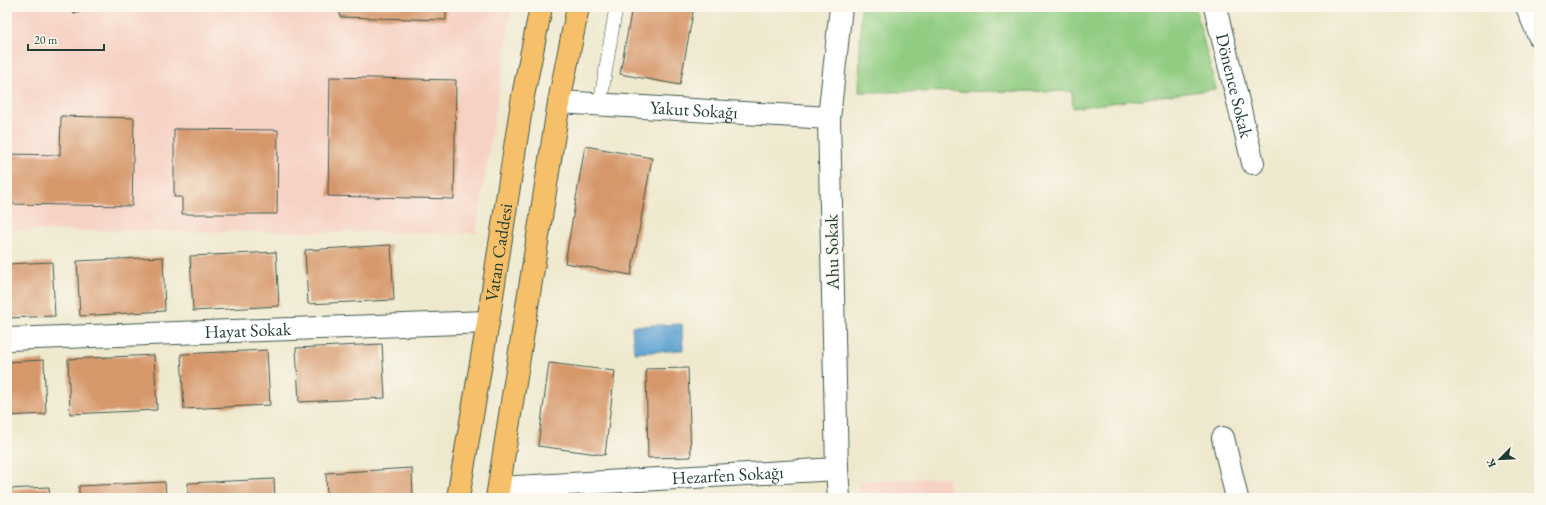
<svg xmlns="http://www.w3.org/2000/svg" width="1546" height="505" viewBox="0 0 1546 505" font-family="'EB Garamond',serif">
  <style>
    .built { fill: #f6d2c4 }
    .green { fill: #90cc81; stroke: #58845a }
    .water { fill: #5ca1d1; stroke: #3e6f82 }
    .building { fill: #d6976a }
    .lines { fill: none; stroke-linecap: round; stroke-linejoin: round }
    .service-casing { stroke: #3e574b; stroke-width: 14 }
    .minor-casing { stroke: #3e574b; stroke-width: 24 }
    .primary-casing { stroke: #3e574b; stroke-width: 24 }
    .service { stroke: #fff; stroke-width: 13 }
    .minor { stroke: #fff; stroke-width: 22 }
    .primary { stroke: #f6c06b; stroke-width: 22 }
    .labels { text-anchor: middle; stroke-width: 3.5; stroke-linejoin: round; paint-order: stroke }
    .street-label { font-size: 18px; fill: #1f3d34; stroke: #fbf7ec }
  </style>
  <rect width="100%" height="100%" fill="#fbf7ec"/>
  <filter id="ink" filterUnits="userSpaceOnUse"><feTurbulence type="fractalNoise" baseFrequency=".025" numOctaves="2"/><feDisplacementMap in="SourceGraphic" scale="8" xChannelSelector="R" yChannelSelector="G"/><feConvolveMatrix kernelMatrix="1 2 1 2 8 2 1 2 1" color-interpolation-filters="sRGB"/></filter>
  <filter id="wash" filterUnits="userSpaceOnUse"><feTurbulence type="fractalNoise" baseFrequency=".012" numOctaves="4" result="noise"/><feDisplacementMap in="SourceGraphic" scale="16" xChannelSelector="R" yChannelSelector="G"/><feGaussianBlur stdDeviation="0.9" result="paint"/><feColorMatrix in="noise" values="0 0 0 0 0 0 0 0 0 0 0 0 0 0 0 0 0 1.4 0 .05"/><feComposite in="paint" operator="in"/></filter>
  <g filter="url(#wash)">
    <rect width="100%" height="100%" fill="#eee8cd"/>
    <g class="built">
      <polygon points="7,7 512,7 476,233 7,230"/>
      <polygon points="948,477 949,498 859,498 858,482"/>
    </g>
    <polygon class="green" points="861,7 1195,7 1216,89 1073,108 1072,91 859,92"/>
    <polygon class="water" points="682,324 683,350 634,353 632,326"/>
    <g id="blocks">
      <g class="building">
        <polygon points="72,7 89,7 74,13"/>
        <polygon points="340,7 446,7 446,20 340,17"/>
        <polygon points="632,7 694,7 680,85 620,74"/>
        <polygon points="330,77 456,80 454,199 328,196"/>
        <polygon points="61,116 134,118 132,206 7,204 7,154 60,155"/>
        <polygon points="174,129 278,130 277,214 182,214 182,197 174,197"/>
        <polygon points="585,146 652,158 631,275 565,263"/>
        <polygon points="391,245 394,300 308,304 305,250"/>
        <polygon points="276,252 279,306 193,311 190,256"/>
        <polygon points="163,257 165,311 80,316 77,261"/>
        <polygon points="52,262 55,316 7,318 7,264"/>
        <polygon points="382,344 385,398 299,402 296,348"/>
        <polygon points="267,350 270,405 184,409 181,354"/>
        <polygon points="154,355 157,410 70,414 68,359"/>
        <polygon points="44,360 46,414 7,416 7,362"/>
        <polygon points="549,363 615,371 605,455 538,446"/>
        <polygon points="688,368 691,457 648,458 646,369"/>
        <polygon points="412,468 413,498 327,498 326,473"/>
        <polygon points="274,479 275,498 188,498 188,483"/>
        <polygon points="165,482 166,498 79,498 79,486"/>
        <polygon points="49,487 50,498 7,498 7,489"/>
      </g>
    </g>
  </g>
  <g filter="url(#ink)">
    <use href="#blocks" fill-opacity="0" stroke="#3e574b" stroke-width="1"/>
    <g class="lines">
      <defs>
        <polyline id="service" points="600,104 616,7"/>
        <g id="minor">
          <path id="s1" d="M1215 7 1253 163"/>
          <polyline points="1527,7 1539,36"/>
          <path id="s2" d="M559 102 829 118"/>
          <path id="s3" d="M7 339 488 322"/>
          <polyline points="1223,438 1237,498"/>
          <path id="s4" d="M499 488 837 469"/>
          <polyline points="839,498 837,469 829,118 841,7"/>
        </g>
        <g id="primary">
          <path id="s5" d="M458 498 488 322 523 96 541 7"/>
          <polyline points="497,498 559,102 578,7"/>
        </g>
      </defs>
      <use href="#service" class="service-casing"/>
      <use href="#minor" class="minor-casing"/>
      <use href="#primary" class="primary-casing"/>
      <use href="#service" class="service"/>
      <use href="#minor" class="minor"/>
      <use href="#primary" class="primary"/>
    </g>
  </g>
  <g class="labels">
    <g class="street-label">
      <text dy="6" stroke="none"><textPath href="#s1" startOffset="81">Dönence Sokak</textPath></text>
      <text dy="6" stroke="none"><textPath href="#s2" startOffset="135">Yakut Sokağı</textPath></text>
      <text dy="6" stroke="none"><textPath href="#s5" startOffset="249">Vatan Caddesi</textPath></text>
      <text transform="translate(832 252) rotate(-91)" y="6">Ahu Sokak</text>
      <text dy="6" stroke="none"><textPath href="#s3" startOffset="241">Hayat Sokak</textPath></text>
      <text dy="6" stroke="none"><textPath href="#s4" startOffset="229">Hezarfen Sokağı</textPath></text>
    </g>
  </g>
  <rect width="1546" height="505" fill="none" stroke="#fbf7ec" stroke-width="24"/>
  <g transform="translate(1500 459) rotate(246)" stroke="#fbf7ec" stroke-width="3" paint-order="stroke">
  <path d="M0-3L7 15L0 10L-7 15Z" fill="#1f3d34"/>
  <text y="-6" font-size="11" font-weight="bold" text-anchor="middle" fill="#1f3d34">K</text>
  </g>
  <path d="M28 44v6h76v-6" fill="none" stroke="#1f3d34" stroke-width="2"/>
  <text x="34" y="44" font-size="12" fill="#1f3d34" stroke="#fbf7ec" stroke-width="3" paint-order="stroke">20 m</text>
</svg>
